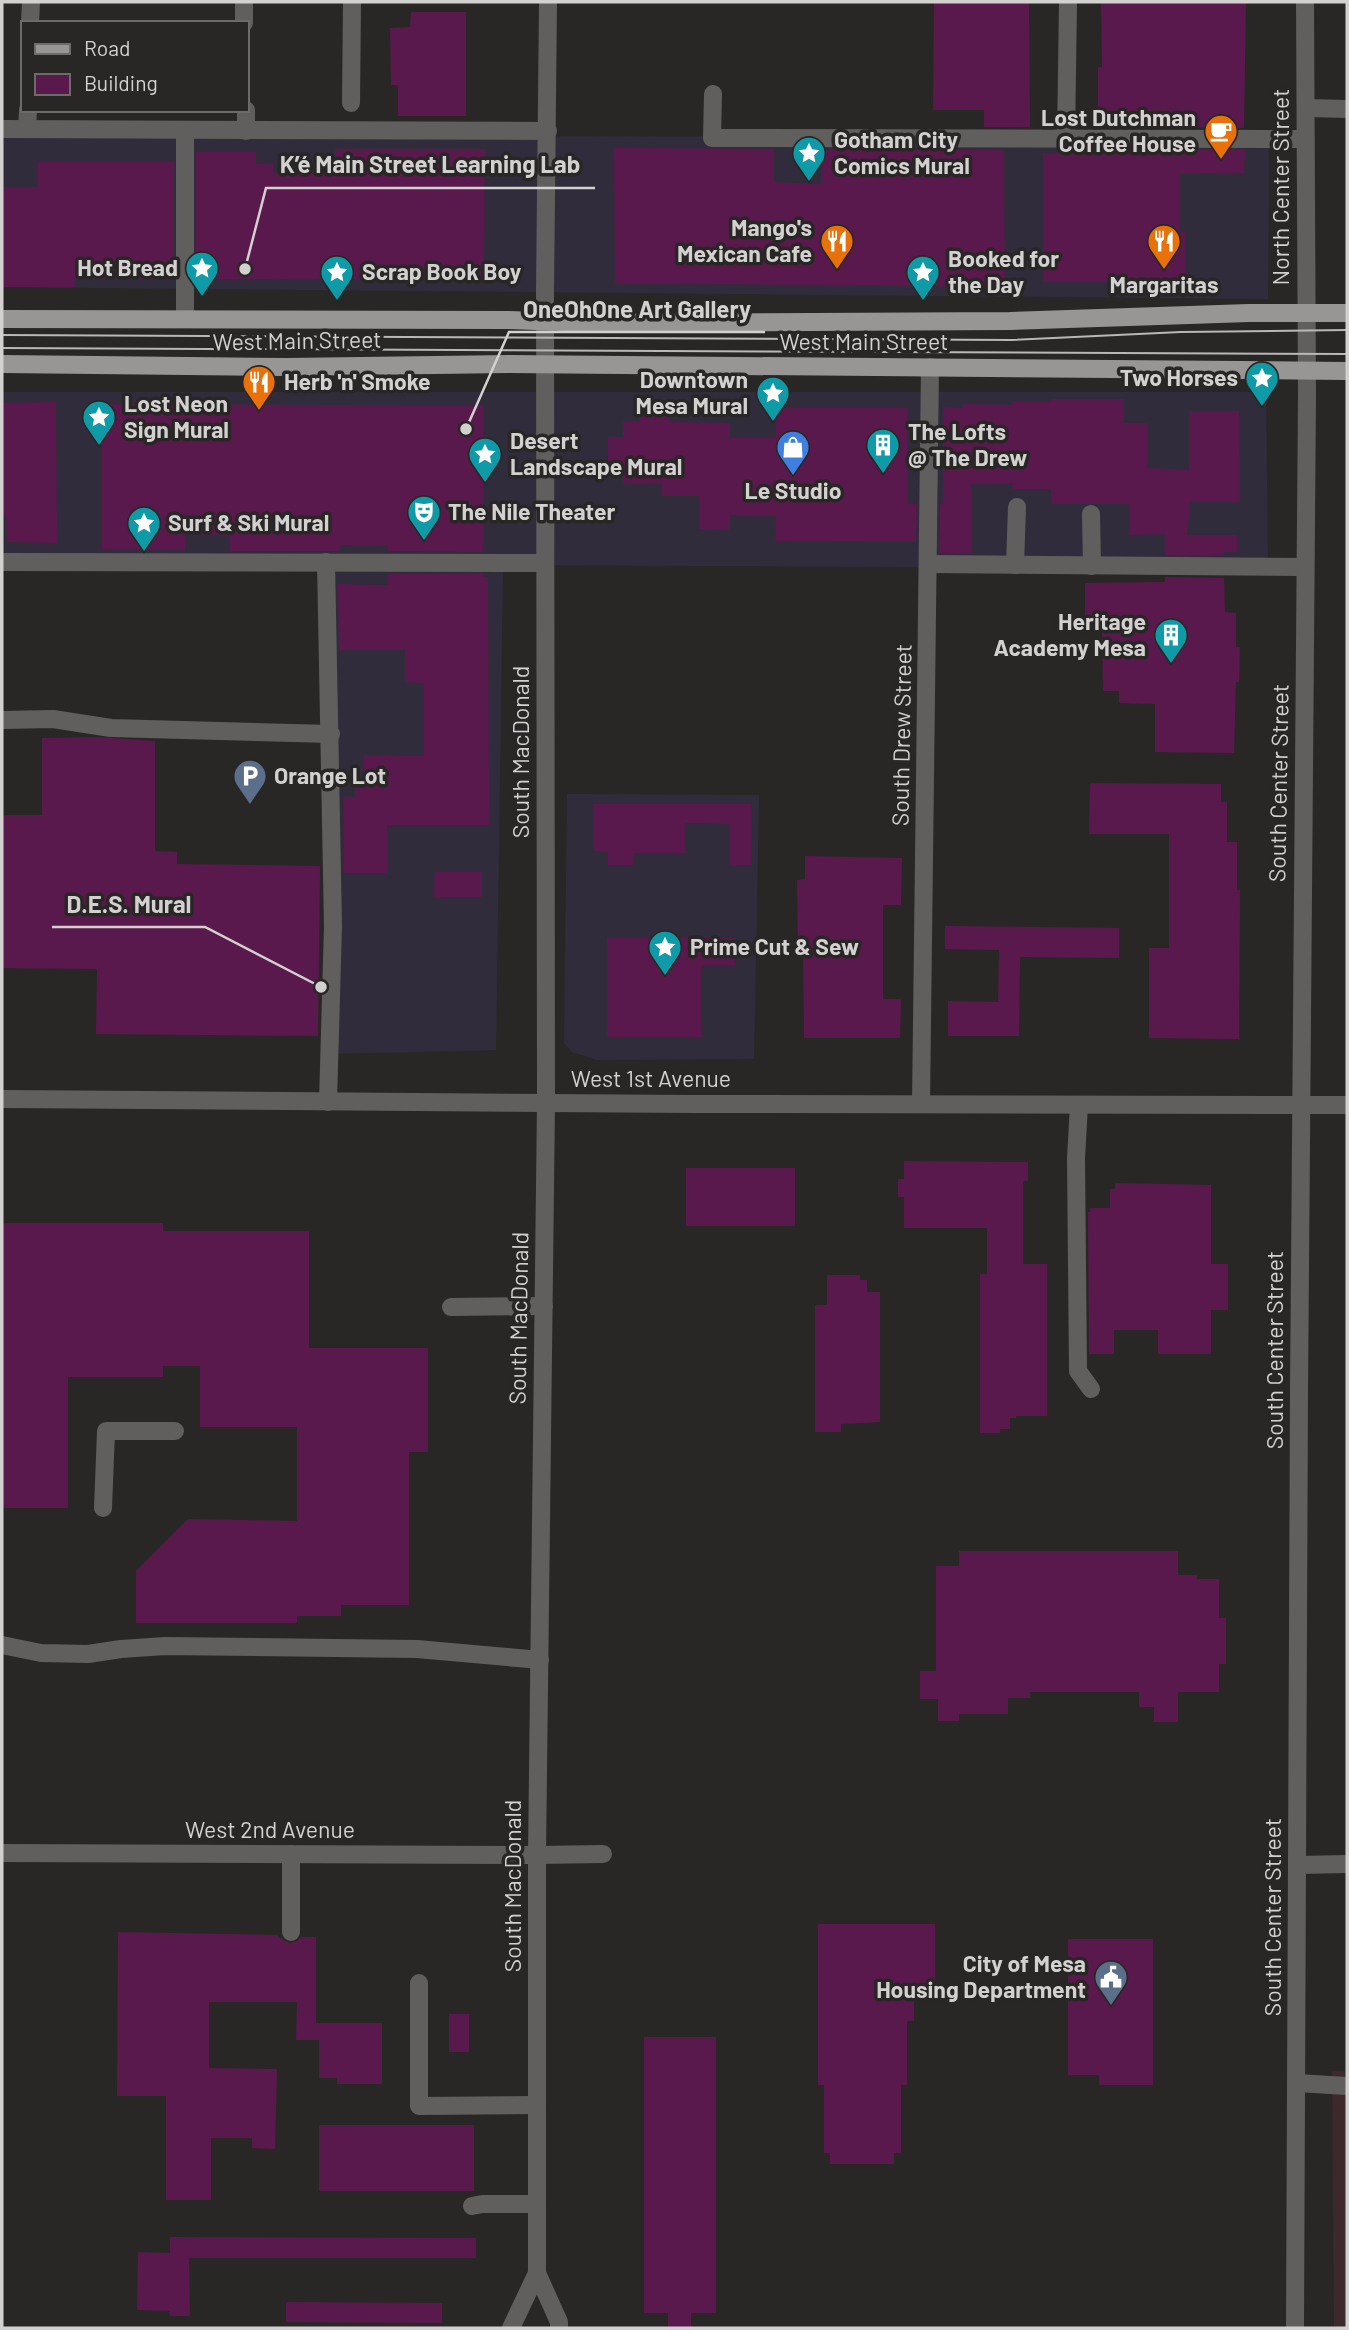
<svg xmlns="http://www.w3.org/2000/svg" width="1349" height="2330" viewBox="0 0 1349 2330" font-family="Barlow,sans-serif">
  <style>
    .commercial { fill: #312c3c }
    .education { fill: #3d292b }
    .building { fill: #5a194c }
    .lines { fill: none; stroke-linecap: round; stroke-linejoin: round }
    .minor { stroke: #605f5e; stroke-width: 18 }
    .major { stroke: #989694; stroke-width: 18 }
    .tram { stroke: #bab8b7; stroke-width: 2 }
    .labels { text-anchor: middle; stroke-width: 7; stroke-linejoin: round; paint-order: stroke }
    .poi-label { font-size: 23px; font-weight: bold; fill: #d3d1d0; stroke: #292726; text-anchor: start }
    .street-label { font-size: 23px; fill: #d3d1d0; stroke: #292726 }
    .leader { fill: none; stroke: #d3d1d0; stroke-width: 2.5 }
    .callout-dot { fill: #d3d1d0; stroke: #292726; stroke-width: 2.5 }
    .callout-label { font-size: 24px; text-anchor: middle; font-weight: bold; fill: #d3d1d0; stroke: #292726; stroke-width: 7; stroke-linejoin: round; paint-order: stroke }
  </style>
  <rect width="100%" height="100%" fill="#292726"/>
  <g class="commercial">
    <polygon points="2,127 257,136 1269,137 1268,299 2,287"/>
    <polygon points="2,392 1266,392 1268,569 503,565 496,1050 330,1054 333,564 2,562"/>
    <polygon points="567,794 759,795 754,1059 597,1060 572,1052 564,1043"/>
  </g>
  <polygon class="education" points="1332,2071 1347,2071 1347,2328 1334,2328"/>
  <g class="building">
    <polygon points="934,2 1029,2 1030,127 984,127 984,110 933,110"/>
    <polygon points="1101,2 1246,2 1244,128 1135,127 1135,119 1098,119 1098,67 1102,67"/>
    <polygon points="411,12 466,12 466,116 398,116 398,85 391,85 390,28 410,27"/>
    <polygon points="614,148 774,149 774,182 821,184 821,150 1004,150 1005,287 615,283"/>
    <polygon points="335,149 485,149 484,280 196,279 196,152 256,152 256,164 273,163 273,173 335,171"/>
    <polygon points="1134,150 1245,150 1244,173 1180,174 1180,232 1185,232 1185,282 1043,282 1043,153 1134,154"/>
    <polygon points="38,162 174,162 174,279 74,279 75,287 2,287 2,187 38,187"/>
    <polygon points="1051,399 1124,399 1124,423 1147,423 1147,468 1189,470 1189,411 1239,411 1240,502 1190,502 1187,535 1237,535 1237,552 1224,552 1224,555 1165,555 1165,534 1130,535 1130,504 1051,504 1051,489 1013,489 1012,483 971,484 971,553 939,553 940,504 943,504 943,407 963,408 963,404 1012,405 1013,402 1051,402"/>
    <polygon points="56,402 57,543 7,542 6,516 2,515 2,403"/>
    <polygon points="102,404 483,406 483,552 388,551 388,546 340,545 340,551 230,551 230,535 185,534 185,550 102,549"/>
    <polygon points="639,407 669,407 669,422 730,423 730,438 776,438 776,408 907,408 907,504 917,504 916,542 775,541 776,515 730,515 730,530 699,529 699,496 662,496 662,484 623,483 623,468 608,468 608,437 623,437 623,422 639,422"/>
    <polygon points="388,574 483,574 483,577 488,577 489,825 387,825 387,873 344,873 344,797 355,797 355,778 364,778 364,755 424,756 424,683 405,682 405,650 339,650 338,584 388,585"/>
    <polygon points="1165,577 1224,578 1225,612 1236,613 1236,647 1240,647 1239,682 1236,682 1234,753 1155,752 1155,704 1119,703 1119,691 1103,691 1102,631 1085,631 1085,583 1165,582"/>
    <polygon points="98,737 155,741 155,851 177,852 177,864 320,866 318,1036 96,1034 97,969 2,968 2,815 42,815 42,738"/>
    <polygon points="1090,783 1221,784 1221,802 1227,802 1227,842 1237,842 1237,890 1240,890 1239,1039 1149,1038 1149,948 1169,948 1169,834 1089,834"/>
    <polygon points="593,804 751,804 751,865 730,865 730,824 685,823 685,853 633,853 633,865 608,865 608,851 593,851"/>
    <polygon points="805,856 902,858 901,905 883,905 883,999 901,999 900,1038 804,1038 803,952 798,952 797,880 805,879"/>
    <polygon points="435,872 482,872 482,897 434,897"/>
    <polygon points="945,926 1119,928 1119,958 1020,957 1019,1036 948,1036 948,1001 998,1002 999,950 945,949"/>
    <polygon points="607,938 736,938 735,965 701,965 701,1037 607,1037"/>
    <polygon points="904,1161 1028,1162 1028,1181 1023,1181 1023,1264 1047,1264 1047,1416 1016,1416 1016,1418 1010,1418 1010,1429 1000,1429 1000,1433 980,1433 980,1274 987,1274 987,1228 904,1228 904,1197 898,1197 898,1179 904,1179"/>
    <rect x="686" y="1168" width="109" height="58"/>
    <polygon points="1115,1183 1211,1185 1211,1264 1228,1264 1228,1310 1211,1310 1211,1354 1158,1354 1158,1330 1114,1330 1114,1354 1089,1354 1088,1212 1090,1212 1090,1208 1110,1208 1110,1189 1115,1189"/>
    <polygon points="2,1223 163,1223 163,1231 309,1231 309,1348 428,1348 428,1452 409,1452 409,1605 341,1605 341,1616 297,1616 297,1623 136,1623 136,1571 188,1519 297,1521 297,1427 200,1427 200,1366 163,1366 163,1377 68,1377 68,1508 2,1508"/>
    <polygon points="827,1275 860,1275 860,1280 867,1280 867,1292 880,1292 880,1422 841,1424 841,1432 815,1432 815,1305 827,1305"/>
    <polygon points="959,1551 1178,1551 1178,1575 1197,1575 1197,1579 1219,1579 1219,1618 1226,1618 1226,1664 1219,1664 1219,1692 1178,1692 1178,1722 1154,1722 1154,1707 1139,1707 1139,1692 1030,1692 1030,1698 1008,1698 1008,1714 959,1714 959,1721 938,1721 938,1699 920,1699 920,1671 936,1671 936,1566 959,1566"/>
    <polygon points="818,1924 935,1924 935,1998 914,1998 914,2021 907,2021 907,2085 901,2085 901,2153 894,2153 894,2164 830,2164 830,2153 824,2153 824,2085 818,2085"/>
    <polygon points="118,1932 278,1935 278,1937 290,1943 297,1941 301,1937 316,1937 316,2023 382,2023 382,2084 337,2084 337,2078 319,2078 319,2040 296,2040 297,2002 209,2002 209,2068 277,2069 275,2149 252,2148 252,2138 211,2138 211,2200 166,2200 166,2096 117,2096"/>
    <polygon points="1068,1939 1153,1939 1153,2085 1099,2085 1099,2075 1068,2075"/>
    <rect x="449" y="2014" width="20" height="38"/>
    <polygon points="644,2037 716,2037 716,2313 691,2313 691,2328 668,2328 668,2313 644,2313"/>
    <rect x="319" y="2125" width="155" height="66"/>
    <polygon points="170,2237 476,2238 476,2258 189,2258 190,2316 170,2316 169,2311 137,2310 138,2252 170,2253"/>
    <polygon points="286,2302 442,2303 442,2323 286,2322"/>
  </g>
  <g class="lines">
    <g class="minor">
      <polyline points="244,2 244,23"/>
      <polyline points="548,2 545,292 546,1103 537,1855 537,2273 559,2322 559,2328"/>
      <polyline points="30,23 31,2"/>
      <polyline points="713,94 712,138 1305,139"/>
      <polyline points="351,103 352,2"/>
      <polyline points="1306,108 1347,109"/>
      <polyline points="246,110 246,131"/>
      <polyline points="2,129 548,131"/>
      <polyline points="27,129 28,110"/>
      <polyline points="185,130 185,319"/>
      <polyline points="1066,139 1068,2"/>
      <polyline points="1091,514 1092,566"/>
      <polyline points="2,562 545,563"/>
      <polyline points="326,562 333,926 328,1102"/>
      <polyline points="928,564 1305,567"/>
      <polyline points="1015,565 1017,507"/>
      <polyline points="2,720 53,719 111,728 331,734"/>
      <polyline points="2,1099 694,1104 1347,1105"/>
      <polyline points="921,1104 930,367"/>
      <polyline points="1079,1105 1076,1158 1078,1371 1091,1389"/>
      <polyline points="451,1307 544,1306"/>
      <polyline points="103,1508 106,1431 175,1431"/>
      <polyline points="2,1645 41,1653 88,1654 121,1649 165,1646 417,1649 540,1660"/>
      <polyline points="2,1853 537,1855 603,1854"/>
      <polyline points="291,1854 291,1932"/>
      <polyline points="1298,1865 1347,1864"/>
      <polyline points="419,1983 419,2106 537,2105"/>
      <polyline points="1297,2083 1347,2086"/>
      <polyline points="472,2206 482,2204 537,2204"/>
      <polyline points="511,2328 537,2273"/>
      <polyline points="1295,2328 1299,1391 1307,396 1305,2"/>
    </g>
    <g class="major">
      <polyline points="2,319 509,320 589,323 1010,321 1249,313 1347,313"/>
      <polyline points="2,364 287,367 509,364 1347,371"/>
    </g>
    <g class="tram">
      <polyline points="2,335 1012,340 1181,332 1347,330"/>
      <polyline points="2,348 1347,354"/>
    </g>
  </g>
  <defs>
    <symbol id="cafe-pin" viewBox="-11 -11 22 30"><path d="M0 17L-7.5 6A9.5 9.5 0 1 1 7.5 6Z" fill="#e8710a" stroke="#292726"/><path d="M-5.5-4.5H6V0H3Q3 3.5 0 3.5H-2.5Q-5.5 3.5-5.5 0ZM3-3.2v2h1.7v-2ZM-6 4.5H4V6H-6Z" fill="#fff"/></symbol>
    <symbol id="sight-pin" viewBox="-11 -11 22 30"><path d="M0 17L-7.5 6A9.5 9.5 0 1 1 7.5 6Z" fill="#0f9aa8" stroke="#292726"/><path d="M0-6L1.8-2.2L6-1.7L2.9 1.2L3.7 5.4L0 3.3L-3.7 5.4L-2.9 1.2L-6-1.7L-1.8-2.2Z" fill="#fff"/></symbol>
    <symbol id="restaurant-pin" viewBox="-11 -11 22 30"><path d="M0 17L-7.5 6A9.5 9.5 0 1 1 7.5 6Z" fill="#e8710a" stroke="#292726"/><path d="M-5-6h1v4h1v-4h1v4h1v-4h1v5L-1.5 .5V6h-2V.5L-5-1ZM5-6V6H3V1.5H1.5Q1.5-4 5-6Z" fill="#fff"/></symbol>
    <symbol id="building-pin" viewBox="-11 -11 22 30"><path d="M0 17L-7.5 6A9.5 9.5 0 1 1 7.5 6Z" fill="#0f9aa8" stroke="#292726"/><path d="M-4-6H4V6H1V3H-1V6H-4ZM-2.5-4.3h1.7v1.8h-1.7ZM.8-4.3h1.7v1.8H.8ZM-2.5-1h1.7V.8h-1.7ZM.8-1h1.7V.8H.8Z" fill="#fff"/></symbol>
    <symbol id="shop-pin" viewBox="-11 -11 22 30"><path d="M0 17L-7.5 6A9.5 9.5 0 1 1 7.5 6Z" fill="#3f7fe0" stroke="#292726"/><path d="M-5-2.5h2.3a2.7 3.5 0 0 1 5.4 0H5L5.5 6h-11ZM-1.5-2.5h3a1.5 2.3 0 0 0-3 0Z" fill="#fff"/></symbol>
    <symbol id="theatre-pin" viewBox="-11 -11 22 30"><path d="M0 17L-7.5 6A9.5 9.5 0 1 1 7.5 6Z" fill="#0f9aa8" stroke="#292726"/><path d="M-5-5.5Q0-4 5-5.5V0Q5 5 0 6Q-5 5-5 0ZM-3.3-2.5H-1v1.5H-3.3ZM1-2.5H3.3v1.5H1ZM-2.8 1Q0 5.5 2.8 1Z" fill="#fff"/></symbol>
    <symbol id="parking-pin" viewBox="-11 -11 22 30"><path d="M0 17L-7.5 6A9.5 9.5 0 1 1 7.5 6Z" fill="#5c6f8a" stroke="#292726"/><path d="M-3.5-5.5H1a3.5 3.5 0 0 1 0 7H-1V5.5H-3.5ZM-1-3.4V-.6H.8a1.4 1.4 0 0 0 0-2.8Z" fill="#fff"/></symbol>
    <symbol id="civic-pin" viewBox="-11 -11 22 30"><path d="M0 17L-7.5 6A9.5 9.5 0 1 1 7.5 6Z" fill="#5c6f8a" stroke="#292726"/><path d="M-.6-6.5H3V-4.5H.6V-3L4-1V1h2V6H-6V1h2V-1L-.6-3ZM-1.2 2.5V6h2.4V2.5Z" fill="#fff"/></symbol>
  </defs>
  <g fill-rule="evenodd">
    <use href="#cafe-pin" x="1202" y="112" width="38" height="52"/>
    <use href="#sight-pin" x="790" y="134" width="38" height="52"/>
    <use href="#restaurant-pin" x="818" y="222" width="38" height="52"/>
    <use href="#restaurant-pin" x="1145" y="222" width="38" height="52"/>
    <use href="#sight-pin" x="183" y="249" width="38" height="52"/>
    <use href="#sight-pin" x="318" y="253" width="38" height="52"/>
    <use href="#sight-pin" x="904" y="253" width="38" height="52"/>
    <use href="#sight-pin" x="1243" y="359" width="38" height="52"/>
    <use href="#restaurant-pin" x="240" y="363" width="38" height="52"/>
    <use href="#sight-pin" x="754" y="374" width="38" height="52"/>
    <use href="#sight-pin" x="80" y="398" width="38" height="52"/>
    <use href="#building-pin" x="864" y="426" width="38" height="52"/>
    <use href="#shop-pin" x="774" y="428" width="38" height="52"/>
    <use href="#sight-pin" x="466" y="435" width="38" height="52"/>
    <use href="#theatre-pin" x="405" y="493" width="38" height="52"/>
    <use href="#sight-pin" x="125" y="504" width="38" height="52"/>
    <use href="#building-pin" x="1152" y="616" width="38" height="52"/>
    <use href="#parking-pin" x="231" y="757" width="38" height="52"/>
    <use href="#sight-pin" x="646" y="928" width="38" height="52"/>
    <use href="#civic-pin" x="1092" y="1958" width="38" height="52"/>
  </g>
  <g class="labels">
    <g class="poi-label">
      <text x="1196" y="126" text-anchor="end">Lost Dutchman<tspan x="1196" dy="26">Coffee House</tspan></text>
      <text x="834" y="148">Gotham City<tspan x="834" dy="26">Comics Mural</tspan></text>
      <text x="812" y="236" text-anchor="end">Mango's<tspan x="812" dy="26">Mexican Cafe</tspan></text>
      <text x="948" y="267">Booked for<tspan x="948" dy="26">the Day</tspan></text>
      <text x="178" y="276" text-anchor="end">Hot Bread</text>
      <text x="362" y="280">Scrap Book Boy</text>
      <text x="1164" y="293" text-anchor="middle">Margaritas</text>
      <text x="1238" y="386" text-anchor="end">Two Horses</text>
      <text x="748" y="388" text-anchor="end">Downtown<tspan x="748" dy="26">Mesa Mural</tspan></text>
      <text x="284" y="390">Herb 'n' Smoke</text>
      <text x="124" y="412">Lost Neon<tspan x="124" dy="26">Sign Mural</tspan></text>
      <text x="908" y="440">The Lofts<tspan x="908" dy="26">@ The Drew</tspan></text>
      <text x="510" y="449">Desert<tspan x="510" dy="26">Landscape Mural</tspan></text>
      <text x="793" y="499" text-anchor="middle">Le Studio</text>
      <text x="448" y="520">The Nile Theater</text>
      <text x="168" y="531">Surf &amp; Ski Mural</text>
      <text x="1146" y="630" text-anchor="end">Heritage<tspan x="1146" dy="26">Academy Mesa</tspan></text>
      <text x="274" y="784">Orange Lot</text>
      <text x="690" y="955">Prime Cut &amp; Sew</text>
      <text x="1086" y="1972" text-anchor="end">City of Mesa<tspan x="1086" dy="26">Housing Department</tspan></text>
    </g>
    <g class="street-label">
      <text transform="translate(1281 187) rotate(-90)" y="8">North Center Street</text>
      <text transform="translate(297 341) rotate(-1)" y="8">West Main Street</text>
      <text x="864" y="350">West Main Street</text>
      <text transform="translate(902 735) rotate(-89)" y="8">South Drew Street</text>
      <text transform="translate(521 752) rotate(-90)" y="8">South MacDonald</text>
      <text transform="translate(1279 783) rotate(-89)" y="8">South Center Street</text>
      <text x="651" y="1087">West 1st Avenue</text>
      <text transform="translate(519 1318) rotate(-89)" y="8">South MacDonald</text>
      <text transform="translate(1275 1350) rotate(-90)" y="8">South Center Street</text>
      <text x="270" y="1838">West 2nd Avenue</text>
      <text transform="translate(513 1886) rotate(-90)" y="8">South MacDonald</text>
      <text transform="translate(1273 1917) rotate(-90)" y="8">South Center Street</text>
    </g>
  </g>
  <path class="leader" d="M245 269L266 188H595M466 429L509 332H765M321 987L205 927H52"/>
  <g class="callout-dot">
    <circle cx="245" cy="269" r="7"/>
    <circle cx="466" cy="429" r="7"/>
    <circle cx="321" cy="987" r="7"/>
  </g>
  <g class="callout-label">
    <text x="430" y="173">K’é Main Street Learning Lab</text>
    <text x="637" y="318">OneOhOne Art Gallery</text>
    <text x="129" y="913">D.E.S. Mural</text>
  </g>
  <rect width="1349" height="2330" fill="none" stroke="#d3d1d0" stroke-width="7"/>
  <rect x="21" y="21" width="228" height="91" fill="#292726" stroke="#6d6b6a" stroke-width="2"/>
  <rect x="35" y="44" width="35" height="10" fill="#989694" stroke="#6d6b6a" stroke-width="2"/>
  <text x="84" y="56" font-size="21" fill="#d3d1d0">Road</text>
  <rect x="35" y="74" width="35" height="21" fill="#5a194c" stroke="#6d6b6a" stroke-width="2"/>
  <text x="84" y="91" font-size="21" fill="#d3d1d0">Building</text>
</svg>
